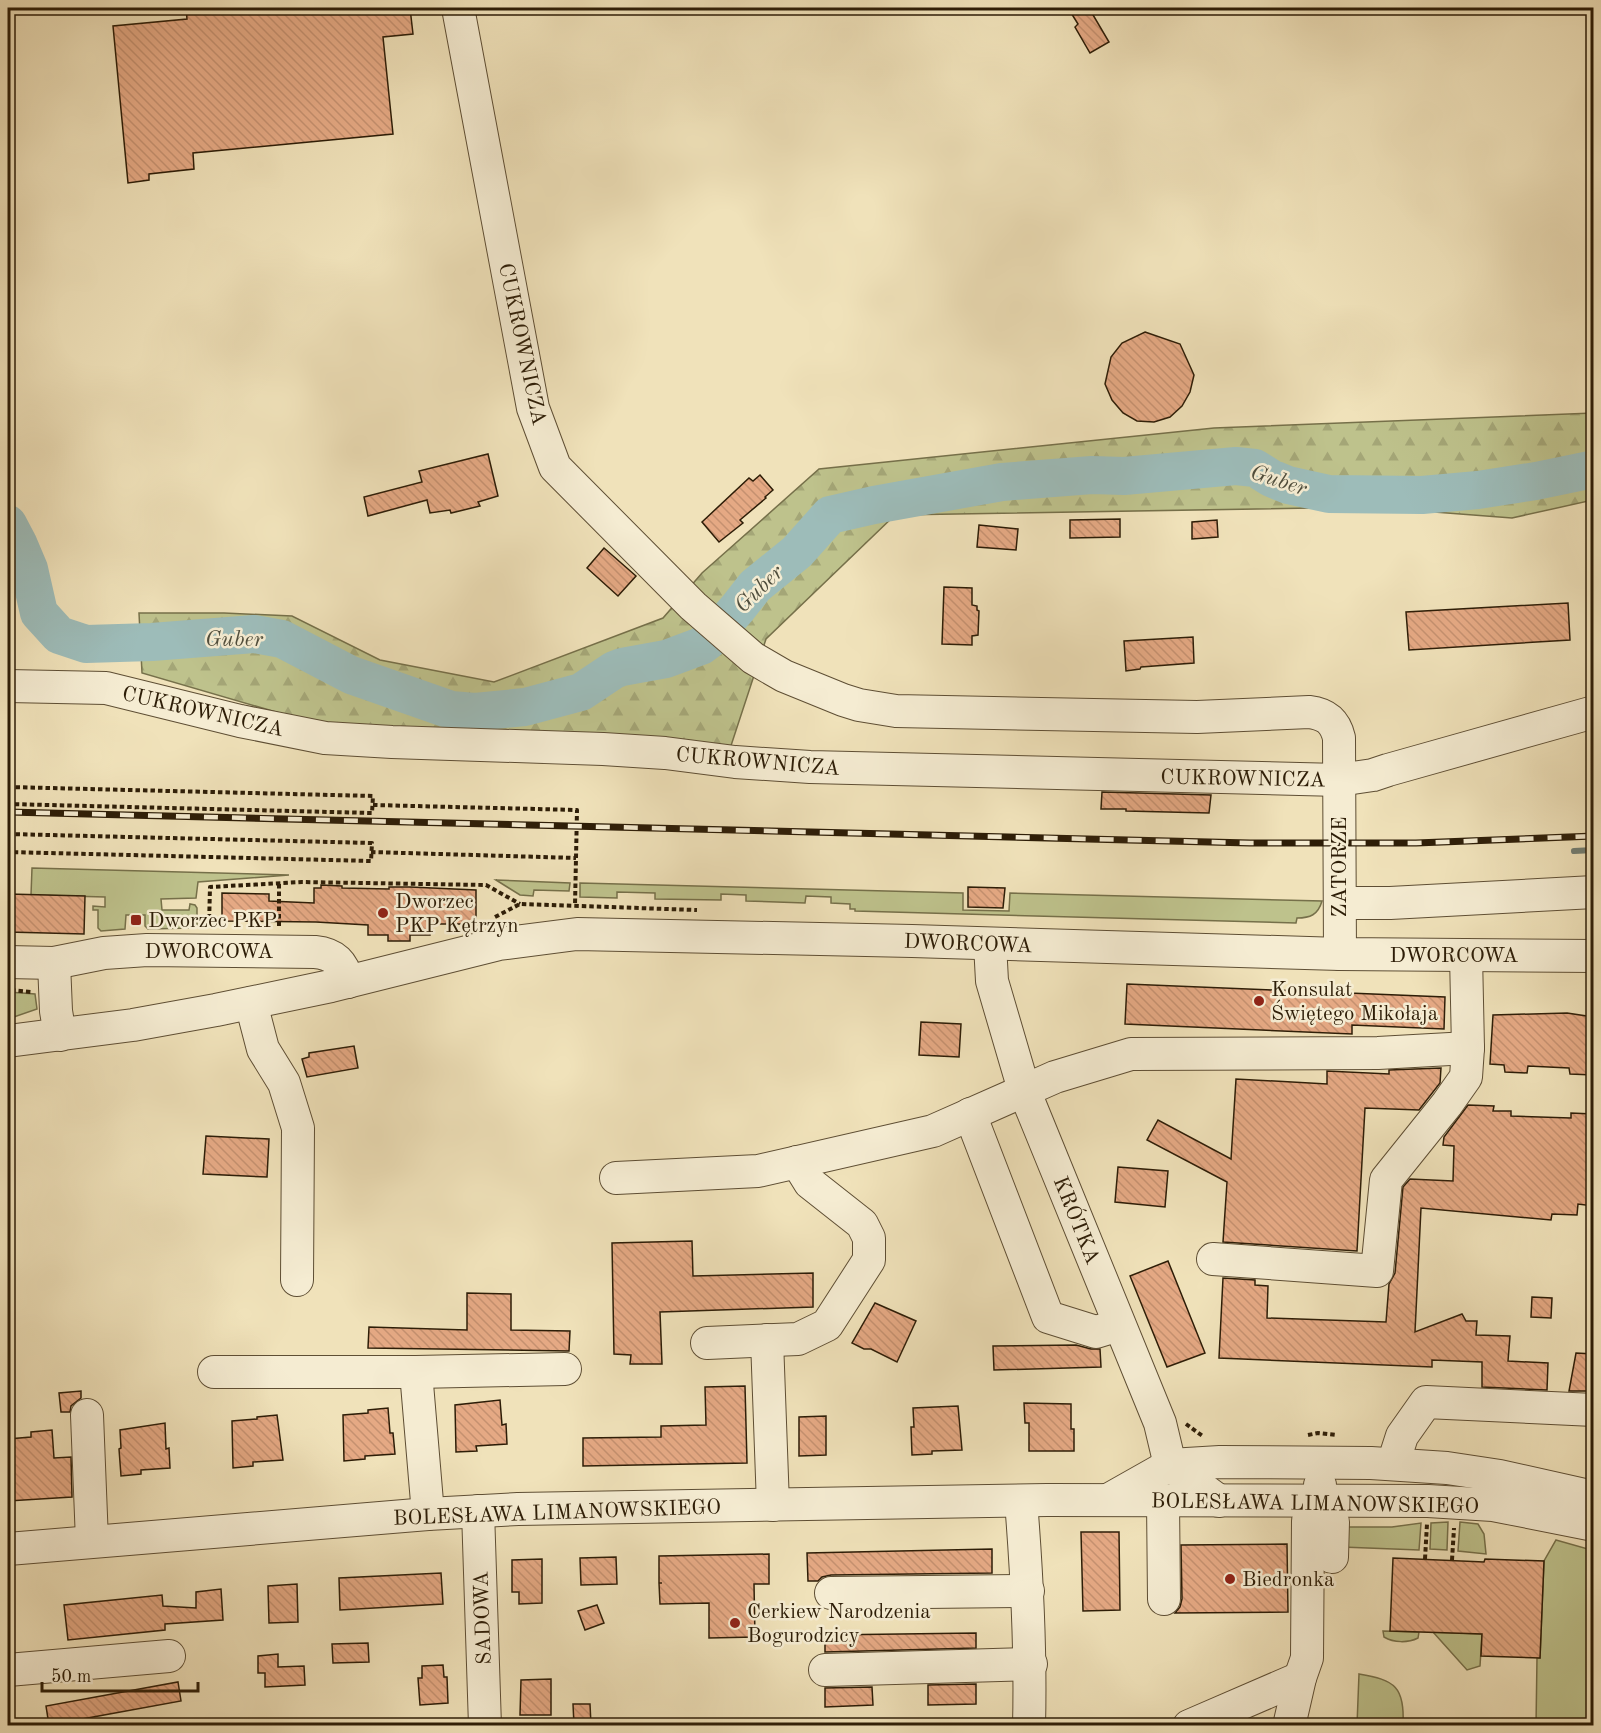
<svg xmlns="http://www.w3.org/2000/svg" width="1601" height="1733" viewBox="0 0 1601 1733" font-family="'Old Standard TT',serif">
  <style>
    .grass { fill: #bec28c; stroke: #76704a; stroke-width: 1.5 }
    .forest { fill: url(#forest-firs); stroke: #76704a; stroke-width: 1.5 }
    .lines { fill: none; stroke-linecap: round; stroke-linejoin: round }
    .stream { stroke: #707c72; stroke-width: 6 }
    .river { stroke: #9dbcb9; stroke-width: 38 }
    .building { fill: url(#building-back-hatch); stroke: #2d1d07; stroke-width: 1.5 }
    .minor-casing { stroke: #5e4e34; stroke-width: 34 }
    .path { stroke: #2d1d07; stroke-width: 4; stroke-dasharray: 4.5 3; stroke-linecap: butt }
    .minor { stroke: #f5ecd2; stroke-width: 32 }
    .rail-casing { stroke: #2d1d07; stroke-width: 7 }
    .rail { stroke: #f5ecd2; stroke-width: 4.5; stroke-dasharray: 14; stroke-linecap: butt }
    .poi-dot { fill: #8f2418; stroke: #f5ecd2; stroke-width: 2 }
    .labels { text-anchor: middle; stroke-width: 5; stroke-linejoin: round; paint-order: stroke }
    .street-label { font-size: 21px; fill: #2d1d07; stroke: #f5ecd2 }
    .poi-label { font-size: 21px; fill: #2d1d07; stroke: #f5ecd2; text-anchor: start }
    .water-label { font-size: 22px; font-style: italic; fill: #4f4d3c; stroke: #f5ecd2 }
  </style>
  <defs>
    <pattern id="forest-firs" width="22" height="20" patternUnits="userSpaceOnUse" patternTransform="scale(1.5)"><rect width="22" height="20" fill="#bec28c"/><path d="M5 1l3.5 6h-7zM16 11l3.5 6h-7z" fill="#a4a677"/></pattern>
    <pattern id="building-back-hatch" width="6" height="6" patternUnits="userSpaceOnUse" patternTransform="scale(1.5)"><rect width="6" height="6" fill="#e5a984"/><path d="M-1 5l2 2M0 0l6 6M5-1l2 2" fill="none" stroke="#c59170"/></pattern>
  </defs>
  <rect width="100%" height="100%" fill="#f0e2ba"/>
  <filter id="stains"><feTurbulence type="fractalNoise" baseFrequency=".00333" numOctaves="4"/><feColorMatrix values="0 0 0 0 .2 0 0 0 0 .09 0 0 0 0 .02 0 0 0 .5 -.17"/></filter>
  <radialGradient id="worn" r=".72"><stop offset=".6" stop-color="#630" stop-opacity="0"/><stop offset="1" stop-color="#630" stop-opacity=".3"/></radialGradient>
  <g class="grass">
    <polygon points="32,868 289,875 198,882 196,898 161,899 162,910 189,910 190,904 195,905 197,908 197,925 193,928 148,929 145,926 145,915 126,915 125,929 101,931 98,928 98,910 93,910 93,906 105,907 105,897 31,895"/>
    <polygon points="496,880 570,883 569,891 534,890 533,896 520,895"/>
    <path d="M580 883 963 893V910L1009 911 1010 893 1322 901C1318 915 1310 918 1297 918L1296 923 855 911V909H850V904L831 903V897L806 896 805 903 746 901V895L721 894V900L655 899V893L617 892V898L580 897Z"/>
    <polygon points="8,992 35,994 37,1009 8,1019"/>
    <polygon points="1448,1522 1447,1550 1430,1549 1431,1523"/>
    <polygon points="1460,1522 1478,1524 1484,1534 1486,1554 1458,1551"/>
    <polygon points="1421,1523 1419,1550 1342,1547 1347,1527 1392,1527"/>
    <polygon points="1556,1540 1588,1549 1589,1725 1536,1726 1537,1658 1540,1658 1544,1561"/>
    <path d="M1383 1631 1419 1632 1418 1638C1408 1643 1394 1643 1384 1637Z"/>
    <polygon points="1433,1632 1482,1634 1480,1666 1467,1670"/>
    <path d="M1359 1674C1395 1680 1405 1687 1403 1725H1357Z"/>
  </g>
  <polygon class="forest" points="1593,413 1593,500 1512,518 1369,507 895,515 766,639 723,770 317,724 142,673 139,613 224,613 292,616 380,660 494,682 663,618 702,573 819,469 1214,428"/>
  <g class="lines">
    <polyline class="stream" points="1574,851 1594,850"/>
    <polyline class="river" points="8,524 18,543 29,569 39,613 59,635 86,644 152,642 254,634 282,639 351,675 451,710 475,712 525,707 581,692 614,670 622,667 666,659 701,646 709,640 737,609 755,586 797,552 830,515 874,505 1002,482 1092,475 1124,476 1236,466 1255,468 1271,478 1288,485 1329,494 1422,495 1478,490 1536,481 1594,469"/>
  </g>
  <g class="building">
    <polygon points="186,8 410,8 413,34 383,37 393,134 193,153 194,169 149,174 149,180 128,183 113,26 187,19"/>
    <polygon points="1068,8 1089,8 1109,42 1090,53 1075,27 1078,24"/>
    <polygon points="1145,332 1180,344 1194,375 1190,392 1182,406 1170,417 1154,422 1137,421 1123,413 1112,400 1105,384 1111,357 1122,343"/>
    <polygon points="488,454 498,496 478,502 480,506 451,513 450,510 430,513 427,500 368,516 364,497 422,482 419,471"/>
    <polygon points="760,475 773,490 765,497 766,498 740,520 743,523 719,542 702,522 749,478 753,481"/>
    <polygon points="1120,519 1120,537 1070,538 1070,520"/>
    <polygon points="1217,520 1218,537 1192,539 1192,522"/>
    <polygon points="979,525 1018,529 1016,550 977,547"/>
    <polygon points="604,548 636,576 618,596 587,568"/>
    <polygon points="944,587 972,588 972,605 977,606 977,610 979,611 978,635 972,636 972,645 942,644"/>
    <polygon points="1568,603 1570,640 1409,650 1406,612"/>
    <polygon points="1193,637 1194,663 1141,667 1140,669 1126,671 1124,641"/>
    <polygon points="1102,792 1211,795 1209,813 1126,811 1126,809 1101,809"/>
    <polygon points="321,885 342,886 342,888 389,889 389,887 410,887 476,890 476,924 430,924 430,935 410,935 410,941 388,941 388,935 368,935 368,925 316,922 222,921 222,893 269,894 269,901 314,903 314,888 321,888"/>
    <polygon points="968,887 1005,888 1003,908 968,907"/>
    <polygon points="8,894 85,896 84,934 8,932"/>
    <polygon points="1127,984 1445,997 1444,1029 1352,1025 1352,1034 1125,1024"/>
    <polygon points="1567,1013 1593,1017 1593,1075 1570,1074 1569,1068 1528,1066 1527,1073 1505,1072 1504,1065 1490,1064 1493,1015"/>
    <polygon points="921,1022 961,1024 959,1057 919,1055"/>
    <polygon points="354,1046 358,1068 307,1077 302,1059 309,1057 309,1053"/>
    <polygon points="1441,1068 1440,1083 1419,1110 1365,1108 1357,1251 1223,1242 1227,1182 1147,1140 1158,1120 1231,1159 1236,1079 1327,1084 1327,1071 1389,1074 1389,1070"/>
    <polygon points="1468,1105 1494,1106 1493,1111 1511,1111 1511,1116 1571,1118 1571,1113 1593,1114 1593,1206 1578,1204 1577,1215 1552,1214 1551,1220 1421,1208 1415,1332 1462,1314 1466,1321 1477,1321 1476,1335 1510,1336 1508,1361 1548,1363 1547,1390 1482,1387 1482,1362 1432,1360 1432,1367 1219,1358 1223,1278 1255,1280 1255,1285 1268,1286 1267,1318 1386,1322 1389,1284 1395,1273 1403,1187 1410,1179 1453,1181 1454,1146 1443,1145 1444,1137"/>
    <polygon points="206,1136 269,1139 267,1177 203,1174"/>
    <polygon points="1118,1167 1168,1171 1165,1207 1115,1202"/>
    <polygon points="692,1241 693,1276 813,1273 813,1307 660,1312 662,1364 630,1364 631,1355 614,1354 612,1243"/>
    <polygon points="1168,1261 1205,1353 1167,1367 1130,1276"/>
    <polygon points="467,1293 511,1294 511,1330 570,1331 569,1351 368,1348 369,1327 467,1330"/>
    <polygon points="1532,1297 1552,1298 1551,1318 1531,1317"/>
    <polygon points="875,1303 916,1321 897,1362 871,1349 864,1349 852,1343"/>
    <polygon points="1076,1345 1091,1349 1100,1349 1101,1367 994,1370 993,1346"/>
    <polygon points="1576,1353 1593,1354 1593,1391 1569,1391"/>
    <polygon points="745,1386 747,1463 583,1466 583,1438 661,1437 661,1426 706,1425 705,1387"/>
    <polygon points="81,1391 81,1398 71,1406 70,1412 61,1412 59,1393"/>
    <polygon points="500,1400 502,1425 506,1424 507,1444 476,1446 477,1451 456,1452 455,1405"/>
    <polygon points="1024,1403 1071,1404 1071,1429 1074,1429 1074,1451 1029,1451 1029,1423 1025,1423"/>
    <polygon points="958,1406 962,1450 932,1451 932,1454 912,1455 911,1427 914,1427 913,1408"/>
    <polygon points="388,1408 390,1433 393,1433 395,1454 365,1456 365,1459 344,1461 343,1415 368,1413 368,1410"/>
    <polygon points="277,1415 283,1460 253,1462 253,1466 233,1468 232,1421 257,1419 257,1417"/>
    <polygon points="826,1416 826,1455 799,1456 799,1417"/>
    <polygon points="165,1423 166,1449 169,1448 170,1468 141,1470 141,1474 121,1476 119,1449 121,1448 120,1430"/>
    <polygon points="52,1430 54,1458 71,1457 72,1497 8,1501 8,1439 31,1437 31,1432"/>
    <polygon points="1081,1532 1119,1532 1120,1610 1083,1611"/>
    <polygon points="1287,1544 1288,1612 1175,1613 1180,1607 1182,1599 1181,1545"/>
    <polygon points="992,1549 992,1573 831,1575 822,1577 818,1581 808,1581 807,1553"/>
    <polygon points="769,1554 769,1584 754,1584 755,1637 709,1638 709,1603 660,1604 659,1583 662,1583 659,1583 659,1556"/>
    <polygon points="616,1557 617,1584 581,1585 580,1558"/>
    <polygon points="1393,1558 1484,1562 1485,1559 1544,1561 1540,1658 1481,1656 1482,1634 1390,1631"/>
    <polygon points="542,1559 542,1603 519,1604 519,1592 512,1592 512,1560"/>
    <polygon points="441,1573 443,1604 340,1610 339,1578"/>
    <polygon points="297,1584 298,1622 269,1623 268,1586"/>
    <polygon points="221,1589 223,1620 165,1624 165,1630 68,1640 64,1605 162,1595 163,1606 196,1608 196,1592"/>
    <polygon points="597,1605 604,1623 585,1630 578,1611"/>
    <polygon points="976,1633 976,1648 825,1652 825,1635"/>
    <polygon points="368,1643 369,1662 333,1663 332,1644"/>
    <polygon points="278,1654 278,1667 304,1666 305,1685 265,1687 265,1673 258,1673 258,1656"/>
    <polygon points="443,1665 444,1677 447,1677 448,1703 420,1705 418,1678 422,1678 422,1666"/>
    <polygon points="551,1679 551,1715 520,1715 521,1680"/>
    <polygon points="178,1682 181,1701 49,1725 46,1706"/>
    <polygon points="976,1684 976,1704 928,1705 928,1685"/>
    <polygon points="872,1687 873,1705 825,1707 825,1688"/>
    <polygon points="573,1704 590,1704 591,1725 574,1725"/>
  </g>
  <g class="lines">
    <defs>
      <g id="minor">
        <path d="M458 8 533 408 555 467 693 606 753 658 784 676 843 700 859 705 896 711 1197 717 1309 712C1326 714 1335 721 1339 738L1340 954"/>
        <polyline points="8,686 106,688 240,721 325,738 392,742 603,749 665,753 735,762 810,767 1339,780 1373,775 1388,770 1594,712"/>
        <polyline points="1340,903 1390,903 1594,892"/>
        <polyline points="990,944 992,981 1024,1090 1160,1423 1170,1465 1219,1501"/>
        <path d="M8 962 54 963 104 953 147 950 315 952C335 954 343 963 348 982"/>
        <polyline points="54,963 56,1011 60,1035"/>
        <polyline points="251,1003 263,1049 284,1083 298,1128 297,1280"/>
        <polyline points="8,1041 133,1025 216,1010 331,986 499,944 577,934 912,941 1340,954 1594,956"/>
        <polyline points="970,1114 1048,1317 1096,1332 1119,1325"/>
        <polyline points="616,1178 758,1171 933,1131 1055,1077 1131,1054 1378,1053 1468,1048"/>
        <polyline points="1213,1259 1377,1271 1386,1180 1447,1104 1466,1077 1468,1048 1466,955"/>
        <polyline points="767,1340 773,1505"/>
        <polyline points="707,1343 798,1339 827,1325 869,1260 869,1238 862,1224 810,1183 797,1162"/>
        <polyline points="214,1372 416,1372 428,1514"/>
        <polyline points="416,1372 565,1369"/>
        <polyline points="87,1415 92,1541"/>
        <polyline points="1393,1464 1402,1436 1426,1402 1594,1410"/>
        <polyline points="1320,1485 1320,1500 1333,1522 1332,1557"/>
        <polyline points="1108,1500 1170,1465 1220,1462 1371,1463 1447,1468 1500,1476 1594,1497"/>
        <path d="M1021 1501C1027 1576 1031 1650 1029 1726"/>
        <polyline points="1163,1501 1164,1599"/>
        <polyline points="478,1511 485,1726"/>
        <polyline points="8,1549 428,1514 518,1509 1047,1500 1428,1501 1493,1505 1594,1525"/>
        <polyline points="831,1593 1028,1591"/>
        <polyline points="8,1670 169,1656"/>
        <polyline points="825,1670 1031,1664"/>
        <polyline points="1189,1726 1300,1678"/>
        <polyline points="1289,1726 1300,1678 1307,1658 1308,1521 1320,1500"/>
      </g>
    </defs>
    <use href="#minor" class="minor-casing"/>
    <g class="path">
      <polyline points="8,787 373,796 372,813 8,804"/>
      <polyline points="373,805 577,810 575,905"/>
      <polyline points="8,834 372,843 371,861 8,852"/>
      <polyline points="371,852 576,858"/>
      <polyline points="495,917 520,904 697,910"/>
      <polyline points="209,926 210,887 302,882 486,885 520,904"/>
      <polyline points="279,926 279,883"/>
      <polyline points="11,990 31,992"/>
      <polyline points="1186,1424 1204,1437"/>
      <polyline points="1308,1435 1318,1433 1336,1435"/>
      <polyline points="1425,1559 1427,1524"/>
      <polyline points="1452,1560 1454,1528"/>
      <polyline points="8,1582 12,1574"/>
    </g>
    <use href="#minor" class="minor"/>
    <defs>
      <polyline id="rail" points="8,812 1250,843 1416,843 1594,836"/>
    </defs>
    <use href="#rail" class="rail-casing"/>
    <use href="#rail" class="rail"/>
  </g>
  <g class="poi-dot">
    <circle cx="383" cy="913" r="6"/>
    <rect x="130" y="914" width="12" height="12" rx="3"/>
    <circle cx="1259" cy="1001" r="6"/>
    <circle cx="1230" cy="1579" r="6"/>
    <circle cx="735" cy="1623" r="6"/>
  </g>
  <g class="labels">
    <g class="street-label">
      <text transform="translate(523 344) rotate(78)" y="7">CUKROWNICZA</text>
      <text transform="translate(203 711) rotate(13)" y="7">CUKROWNICZA</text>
      <text transform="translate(758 761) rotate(5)" y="7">CUKROWNICZA</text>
      <text transform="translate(1243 778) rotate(1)" y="7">CUKROWNICZA</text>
      <text transform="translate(1339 867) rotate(-90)" y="7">ZATORZE</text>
      <text transform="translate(968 943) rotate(2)" y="7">DWORCOWA</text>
      <text x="209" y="958">DWORCOWA</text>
      <text x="1454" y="962">DWORCOWA</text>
      <text transform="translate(1077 1220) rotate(68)" y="7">KRÓTKA</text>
      <text transform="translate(1315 1503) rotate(1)" y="7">BOLESŁAWA LIMANOWSKIEGO</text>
      <text transform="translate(557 1512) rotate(-2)" y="7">BOLESŁAWA LIMANOWSKIEGO</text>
      <text transform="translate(482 1618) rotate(-92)" y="7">SADOWA</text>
    </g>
    <g class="poi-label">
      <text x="395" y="908">Dworzec<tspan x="395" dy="24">PKP Kętrzyn</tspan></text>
      <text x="148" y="927">Dworzec PKP</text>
      <text x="1271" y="996">Konsulat<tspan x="1271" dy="24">Świętego Mikołaja</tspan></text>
      <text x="1242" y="1586">Biedronka</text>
      <text x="747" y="1618">Cerkiew Narodzenia<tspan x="747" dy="24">Bogurodzicy</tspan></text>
    </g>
    <g class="water-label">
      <text transform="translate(1279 479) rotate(18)" y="8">Guber</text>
      <text transform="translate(758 588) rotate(-44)" y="8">Guber</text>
      <text x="234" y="646">Guber</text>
    </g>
  </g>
  <rect width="1601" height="1733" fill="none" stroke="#f0e2ba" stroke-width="30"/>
  <rect x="9" y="9" width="1583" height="1715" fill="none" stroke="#2d1d07" stroke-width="3"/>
  <rect x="15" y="15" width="1571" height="1703" fill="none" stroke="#2d1d07" stroke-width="1.5"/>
  <path d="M42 1682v9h156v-9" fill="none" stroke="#2d1d07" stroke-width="3"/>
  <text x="51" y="1682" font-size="18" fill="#2d1d07" stroke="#f5ecd2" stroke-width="4.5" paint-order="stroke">50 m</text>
  <rect width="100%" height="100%" filter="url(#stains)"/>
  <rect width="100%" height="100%" fill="url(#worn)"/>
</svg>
